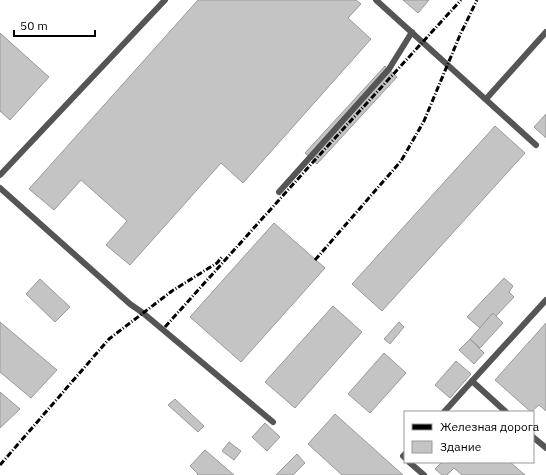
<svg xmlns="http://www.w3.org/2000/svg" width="546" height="475" viewBox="0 0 546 475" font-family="'IBM Plex Sans',sans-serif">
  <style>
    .building { fill: #c4c4c4; stroke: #999 }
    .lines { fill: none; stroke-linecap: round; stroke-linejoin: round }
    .service { stroke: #555; stroke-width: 6 }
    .rail { stroke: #000; stroke-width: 3; stroke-dasharray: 6 2 1 2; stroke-linecap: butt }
  </style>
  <rect width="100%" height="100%" fill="#fff"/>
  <g class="building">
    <polygon points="198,0 356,0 361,4 348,18 371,39 243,183 221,163 130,265 106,245 127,221 81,180 54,210 29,189"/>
    <polygon points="403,0 429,0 418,13"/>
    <polygon points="0,33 49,77 10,120 0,111"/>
    <polygon points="385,66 397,77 317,164 305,153"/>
    <polygon points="546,114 546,138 534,127"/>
    <polygon points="495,126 525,153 382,311 352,284"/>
    <polygon points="274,223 325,268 241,362 190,317"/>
    <polygon points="504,278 513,286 509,292 514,297 496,316 493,313 480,328 467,317"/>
    <polygon points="40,279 70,307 55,322 26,294"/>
    <polygon points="333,306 362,332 295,408 265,382"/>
    <polygon points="493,313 503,323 480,348 470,339"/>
    <polygon points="0,322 57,370 31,398 0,372"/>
    <polygon points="399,322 404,327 390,344 384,339"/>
    <polygon points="546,323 546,411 539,405 531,412 495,380"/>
    <polygon points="470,339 484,353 474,364 459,350"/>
    <polygon points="384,353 406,373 370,413 348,394"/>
    <polygon points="456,361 471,374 450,398 435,385"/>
    <polygon points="0,392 20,409 0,428"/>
    <polygon points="175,399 204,426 198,432 168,405"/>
    <polygon points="335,414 403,475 342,475 308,444"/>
    <polygon points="265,423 280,437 267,451 252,437"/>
    <polygon points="229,442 241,451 234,460 222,451"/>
    <polygon points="205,450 234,475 197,475 198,474 190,466"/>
    <polygon points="297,454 305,463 293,475 276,475"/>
    <polygon points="442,462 510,462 525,475 462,475 454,468 447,475 442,475 435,469"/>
  </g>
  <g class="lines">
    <g class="service">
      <polyline points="376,0 536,145"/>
      <polyline points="486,99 546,32"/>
      <polyline points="0,175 165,0"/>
      <polyline points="0,188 130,304 143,313 273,422"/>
      <polyline points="279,192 389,69 412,32"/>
      <polyline points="444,412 472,381"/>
      <polyline points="506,412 472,381 546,300"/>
      <polyline points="533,437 546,448"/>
      <polyline points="405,454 403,456 405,458"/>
      <polyline points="409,462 424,475"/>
    </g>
    <g class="rail">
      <polyline points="315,260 401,161 424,121 460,35 477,0"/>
      <polyline points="165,327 314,161 461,0"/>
      <polyline points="0,465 109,339 172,291 217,263 222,257"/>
    </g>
  </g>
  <rect x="404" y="411" width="130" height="52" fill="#ffffff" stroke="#999999"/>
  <rect x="412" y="424" width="20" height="6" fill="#000000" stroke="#999999"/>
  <text x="440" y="431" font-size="12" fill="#000000">Железная дорога</text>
  <rect x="412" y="441" width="20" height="12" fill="#c4c4c4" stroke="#999999"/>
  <text x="440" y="451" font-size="12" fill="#000000">Здание</text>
  <path d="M14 30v6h81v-6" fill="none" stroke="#000000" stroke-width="2"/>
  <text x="20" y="30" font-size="12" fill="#000000" stroke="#ffffff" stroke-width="3" paint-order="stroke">50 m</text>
</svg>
